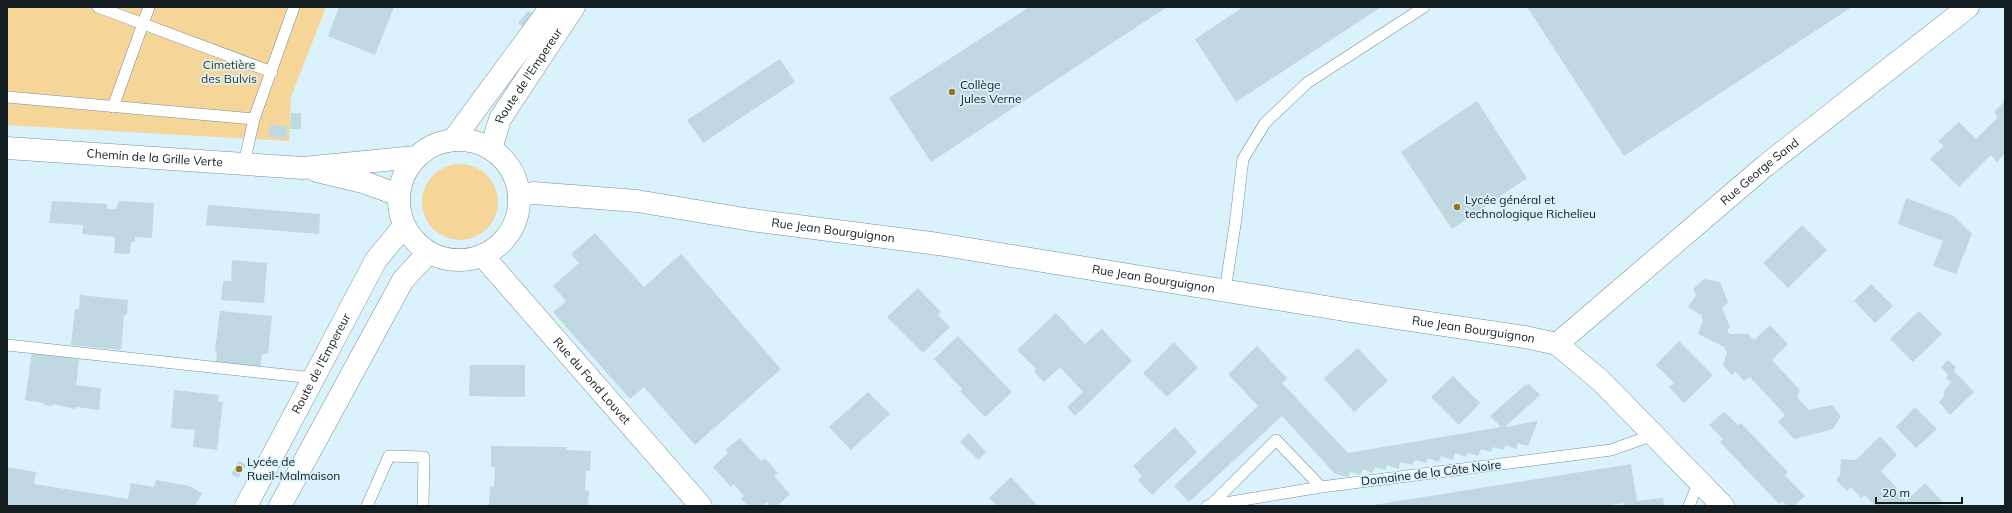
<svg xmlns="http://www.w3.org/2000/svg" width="2012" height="513" viewBox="0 0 2012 513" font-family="Mulish,sans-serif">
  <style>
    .green { fill: #f5d698 }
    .building { fill: #bfd8e2 }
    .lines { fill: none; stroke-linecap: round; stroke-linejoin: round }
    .lane-casing { stroke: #788f98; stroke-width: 12 }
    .street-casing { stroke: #788f98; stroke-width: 23 }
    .secondary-casing { stroke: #788f98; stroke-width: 23 }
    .lane { stroke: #fff; stroke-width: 11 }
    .street { stroke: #fff; stroke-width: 22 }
    .secondary { stroke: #fff; stroke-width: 22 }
    .poi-dot { fill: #98741e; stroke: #d9f2fc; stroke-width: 1.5 }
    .labels { text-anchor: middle; stroke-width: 3.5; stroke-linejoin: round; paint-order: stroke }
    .park-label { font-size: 12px; fill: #4a380d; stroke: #d9f2fc }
    .street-label { font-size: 12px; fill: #141d20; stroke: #d9f2fc }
    .poi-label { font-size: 12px; fill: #141d20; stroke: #d9f2fc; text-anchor: start }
  </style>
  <rect width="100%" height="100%" fill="#d9f2fc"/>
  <g class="green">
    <polygon points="7,7 326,7 291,97 289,141 7,125"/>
    <circle cx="460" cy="202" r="38"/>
  </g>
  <g class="building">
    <polygon points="339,7 394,7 375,55 328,36"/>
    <polygon points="1029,7 1167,7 931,162 889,98"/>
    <polygon points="1243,7 1381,7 1236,102 1195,39"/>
    <polygon points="1527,7 1852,7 1624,156"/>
    <polygon points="528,11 534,15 525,28 518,23"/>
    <polygon points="780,59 795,82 703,143 687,120"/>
    <polygon points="1477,101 1527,178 1452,229 1401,152"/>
    <polygon points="2005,101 2005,153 1997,162 1991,155 1959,187 1930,159 1944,146 1938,141 1959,122 1976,139 1998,117 1994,112"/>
    <polygon points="291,113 301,113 301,129 290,129"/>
    <polygon points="270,125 287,126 287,138 269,137"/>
    <polygon points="1906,198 1954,216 1972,234 1956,274 1933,266 1943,241 1898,224"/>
    <polygon points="52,201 107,204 107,209 116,209 119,201 154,203 152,238 135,237 135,242 131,242 130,254 114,253 115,237 82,234 83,225 49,223"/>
    <polygon points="208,205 320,214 319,234 206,225"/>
    <polygon points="1802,225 1827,250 1788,288 1763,263"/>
    <polygon points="595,233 644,287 681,254 781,369 695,445 644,387 630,399 553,312 566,301 553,286 579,263 571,254"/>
    <polygon points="232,260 267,263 264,303 221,300 223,281 231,281"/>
    <polygon points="1704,279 1720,282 1728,302 1722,308 1730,327 1727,331 1730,334 1748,334 1754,340 1770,325 1788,344 1772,360 1800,390 1797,397 1809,410 1832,405 1841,416 1833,429 1794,439 1778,422 1785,415 1750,377 1744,381 1735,371 1732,375 1723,365 1727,352 1724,347 1698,334 1703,320 1701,315 1688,307 1696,295 1693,289"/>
    <polygon points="1871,284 1893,306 1875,323 1854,301"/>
    <polygon points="918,288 941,312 938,315 950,327 923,353 887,317"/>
    <polygon points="80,295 128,300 127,315 124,315 121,350 71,345 75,309 79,309"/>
    <polygon points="220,311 272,316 268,354 262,354 260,369 216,364 217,351 215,351"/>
    <polygon points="1919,311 1942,334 1913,362 1890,339"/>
    <polygon points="1056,313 1085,344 1102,329 1132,361 1075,416 1067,407 1083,392 1060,367 1044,382 1034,372 1036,369 1017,350"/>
    <polygon points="958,336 1012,392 985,417 960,391 962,389 934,359"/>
    <polygon points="1679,341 1713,375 1684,403 1669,387 1674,383 1656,365"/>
    <polygon points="1174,342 1198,368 1167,397 1143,373"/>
    <polygon points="1257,346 1287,378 1282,383 1348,453 1501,427 1490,416 1525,385 1529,384 1540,395 1505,427 1538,421 1528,446 1518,443 1516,449 1506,445 1503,450 1493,447 1491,452 1481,449 1478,456 1468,453 1466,457 1455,453 1453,460 1441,456 1439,462 1428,458 1426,463 1415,460 1412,465 1401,462 1398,469 1387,465 1385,470 1375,467 1372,473 1363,469 1360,475 1350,472 1348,477 1335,474 1282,416 1189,502 1174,486 1258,406 1228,374"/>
    <polygon points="1358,348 1388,381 1354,412 1324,378"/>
    <polygon points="32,352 79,359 76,385 101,388 99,410 76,407 75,409 53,404 53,406 43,405 44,403 25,400"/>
    <polygon points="1948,360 1956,367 1954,371 1974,392 1950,415 1939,402 1945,395 1943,392 1951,382 1946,378 1948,375 1941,367"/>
    <polygon points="470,365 525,365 525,397 469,396"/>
    <polygon points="1453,376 1480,403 1459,425 1431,397"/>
    <polygon points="174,390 219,395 218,402 223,402 217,450 193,447 195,430 171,428"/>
    <polygon points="868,392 890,414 851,450 829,427"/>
    <polygon points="1915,407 1937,429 1916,448 1896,427"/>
    <polygon points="1724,412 1738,425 1741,423 1788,472 1785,475 1805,496 1794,506 1787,506 1782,501 1779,504 1720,442 1723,439 1709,425"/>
    <polygon points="1175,427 1197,452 1152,495 1138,480 1142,476 1133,466"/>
    <polygon points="969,433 986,452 978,460 960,442"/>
    <polygon points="1880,436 1897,455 1881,471 1897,488 1895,490 1906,501 1925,483 1942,501 1938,506 1875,506 1865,495 1861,498 1851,487 1847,491 1836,480 1840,475 1841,459 1856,460"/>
    <polygon points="740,438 761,461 765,458 778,473 774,476 790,494 777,506 770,506 767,502 763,506 748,506 741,499 744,496 734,484 731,487 713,467 728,453 725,450"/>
    <polygon points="491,446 567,447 566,450 591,451 590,471 586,471 585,490 589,491 588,506 489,506 490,486 494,487 495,467 491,467"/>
    <polygon points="239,461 246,465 238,478 231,474"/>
    <polygon points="1631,464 1637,501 1663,498 1664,506 1625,506 1625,503 1603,506 1367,506"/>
    <polygon points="7,467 36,472 34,484 128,499 131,483 154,487 156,480 189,486 202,493 195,506 7,506"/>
    <polygon points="1011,477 1038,506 997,506 989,498"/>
  </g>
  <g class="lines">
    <defs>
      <g id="lane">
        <polyline points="98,7 272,72"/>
        <polyline points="7,97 254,119"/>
        <polyline points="113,107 149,7"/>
        <polyline points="244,164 254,119 294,7"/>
        <polyline points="1225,291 1235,225 1243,159 1265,123 1307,83 1424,7"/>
        <polyline points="7,345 313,378"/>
        <polyline points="1211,505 1276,440 1321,487"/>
        <polyline points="367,506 389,456 424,457 423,506"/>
        <polyline points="1207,506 1321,487 1611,450 1653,435"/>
        <polyline points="1689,506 1699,481"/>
      </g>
      <g id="street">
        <path id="s1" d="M7 148 303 168 416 157"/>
        <polyline points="317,171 363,182 399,195"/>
        <path id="s2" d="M482 255 701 506"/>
        <path id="s3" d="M1557 344 1765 166 1968 7"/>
      </g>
      <g id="secondary">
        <polyline points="453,140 551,7"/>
        <circle cx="459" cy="200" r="60"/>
        <path id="s4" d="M491 149 500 119 574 7"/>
        <path id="s5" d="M519 196 533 193 637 201 751 220 938 244 1369 314 1525 337 1557 344 1601 381 1723 506"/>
        <path id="s6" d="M246 506 376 260 404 226"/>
        <polyline points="280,506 403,280 428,253"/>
      </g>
    </defs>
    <use href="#lane" class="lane-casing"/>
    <use href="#street" class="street-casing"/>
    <use href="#secondary" class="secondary-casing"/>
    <use href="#lane" class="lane"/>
    <use href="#street" class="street"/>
    <use href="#secondary" class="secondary"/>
  </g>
  <g class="poi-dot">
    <circle cx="952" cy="92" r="4"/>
    <circle cx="1457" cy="207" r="4"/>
    <circle cx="239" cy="469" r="4"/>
  </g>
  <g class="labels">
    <g class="park-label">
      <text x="229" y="69">Cimetière<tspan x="229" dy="14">des Bulvis</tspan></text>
    </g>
    <g class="street-label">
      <text dy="4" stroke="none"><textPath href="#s4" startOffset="83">Route de l'Empereur</textPath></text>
      <text dy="4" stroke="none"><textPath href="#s1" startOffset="148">Chemin de la Grille Verte</textPath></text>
      <text dy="4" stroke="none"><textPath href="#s3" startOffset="266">Rue George Sand</textPath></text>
      <text dy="4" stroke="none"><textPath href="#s5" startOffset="317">Rue Jean Bourguignon</textPath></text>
      <text dy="4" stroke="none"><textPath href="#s5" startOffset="641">Rue Jean Bourguignon</textPath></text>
      <text dy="4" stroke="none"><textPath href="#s5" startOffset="965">Rue Jean Bourguignon</textPath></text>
      <text dy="4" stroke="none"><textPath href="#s6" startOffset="161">Route de l'Empereur</textPath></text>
      <text dy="4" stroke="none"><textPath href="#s2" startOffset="167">Rue du Fond Louvet</textPath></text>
      <text transform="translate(1431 473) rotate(-7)" y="4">Domaine de la Côte Noire</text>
    </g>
    <g class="poi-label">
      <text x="960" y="89">Collège<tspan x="960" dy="14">Jules Verne</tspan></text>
      <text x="1465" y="204">Lycée général et<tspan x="1465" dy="14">technologique Richelieu</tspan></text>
      <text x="247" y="466">Lycée de<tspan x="247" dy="14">Rueil-Malmaison</tspan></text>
    </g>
  </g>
  <rect width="2012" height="513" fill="none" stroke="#141d20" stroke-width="16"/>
  <path d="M1876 497v6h86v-6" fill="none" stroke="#141d20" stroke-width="2"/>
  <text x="1882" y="497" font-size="12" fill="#141d20" stroke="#d9f2fc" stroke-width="3" paint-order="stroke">20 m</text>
</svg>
